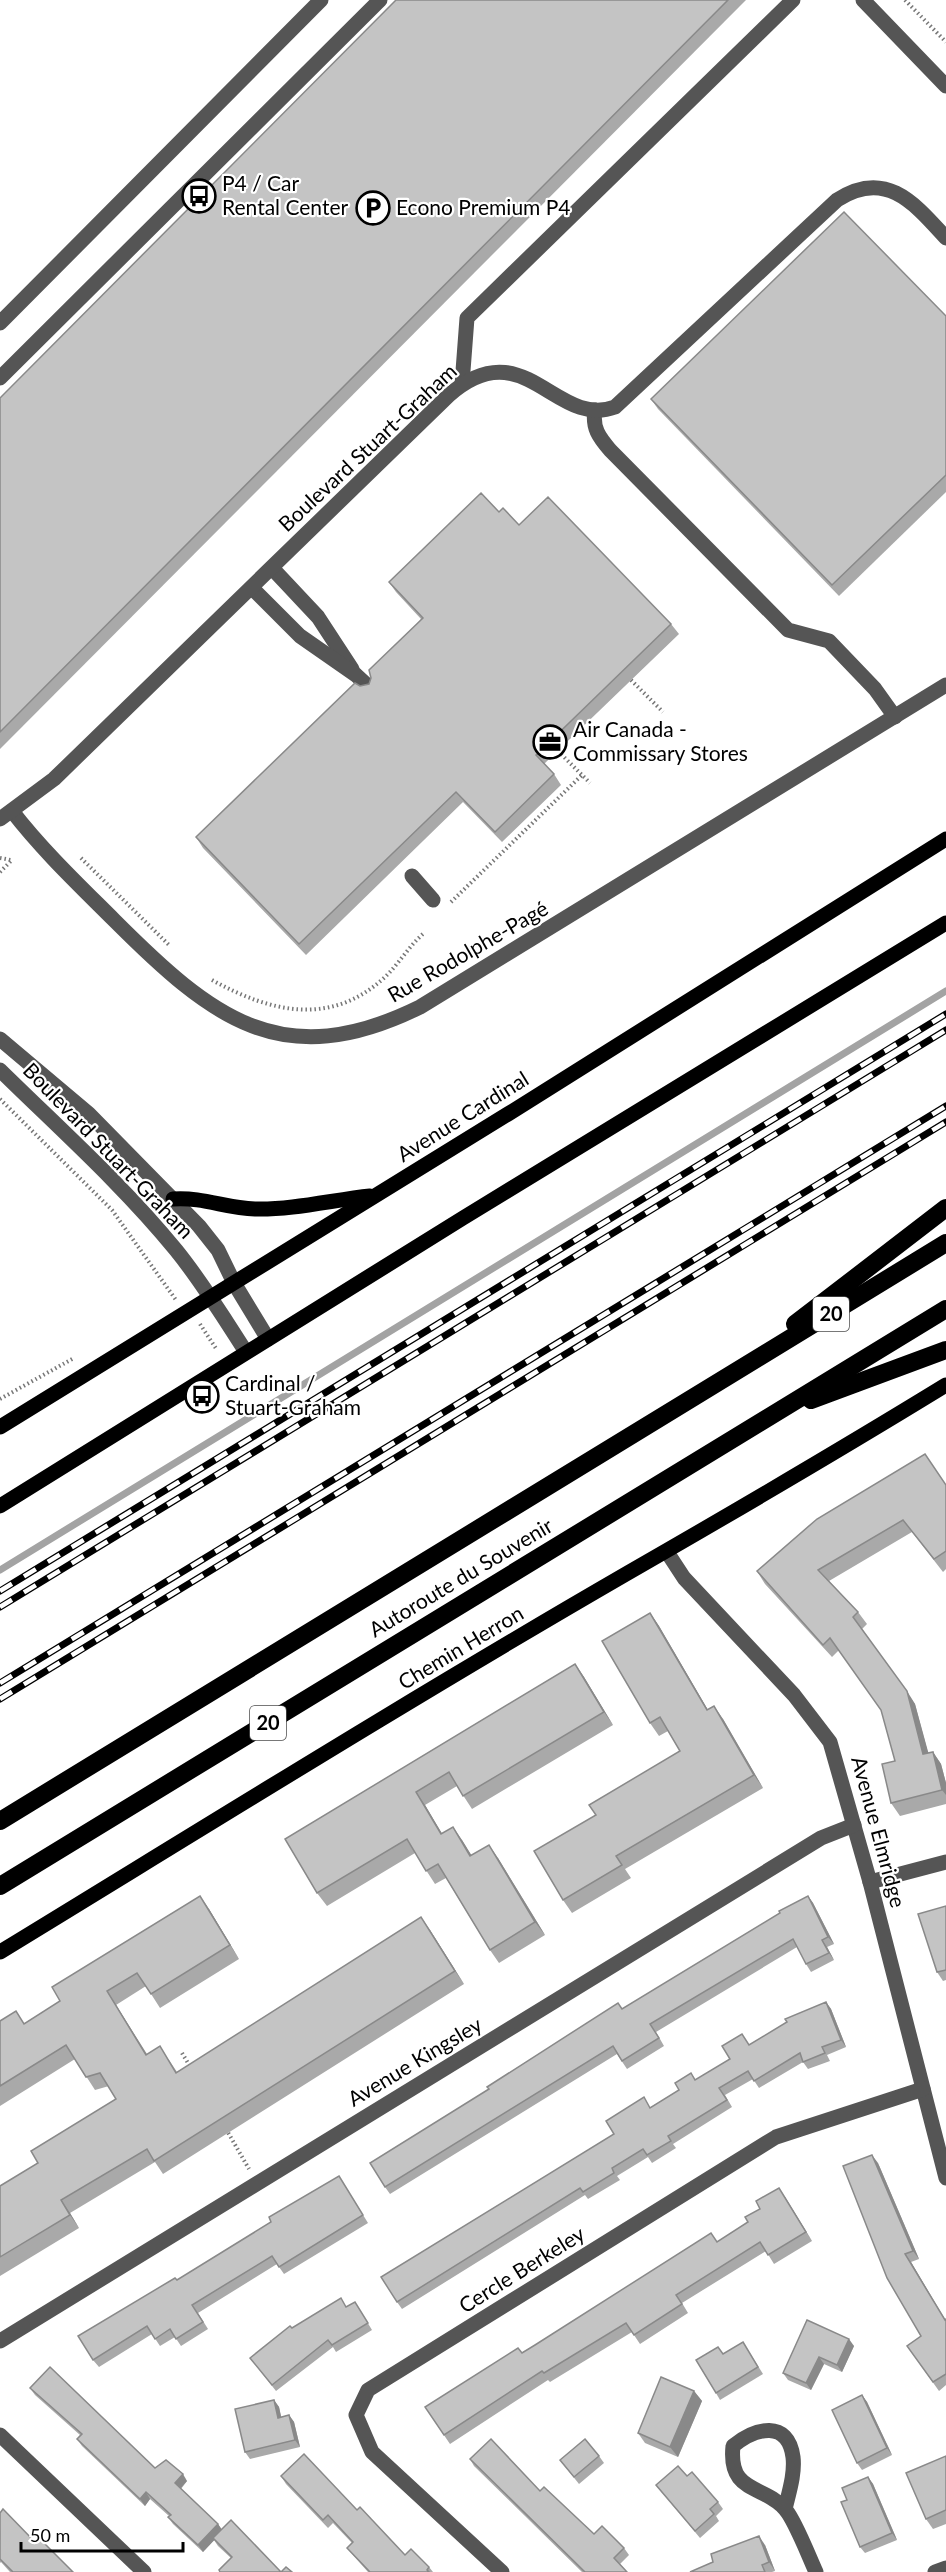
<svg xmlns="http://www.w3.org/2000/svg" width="946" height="2572" viewBox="0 0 946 2572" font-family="Lato,sans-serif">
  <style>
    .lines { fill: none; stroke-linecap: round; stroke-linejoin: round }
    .stream { stroke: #a3a3a3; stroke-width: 7 }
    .path { stroke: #777; stroke-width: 4; stroke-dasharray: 1.5 3; stroke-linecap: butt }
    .minor { stroke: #555; stroke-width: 15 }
    .major { stroke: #000; stroke-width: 15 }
    .highway { stroke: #000; stroke-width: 18 }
    .rail-casing { stroke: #000; stroke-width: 7 }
    .rail { stroke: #fff; stroke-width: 4.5; stroke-dasharray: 14; stroke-linecap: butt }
    .wall { fill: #a9a9a9 }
    .shaded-wall { fill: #898989 }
    .building { fill: #c4c4c4; stroke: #898989; stroke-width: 1.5 }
    .labels { text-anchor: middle; stroke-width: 4.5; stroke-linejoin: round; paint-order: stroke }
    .shield { fill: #fff; stroke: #4c4c4c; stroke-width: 1.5 }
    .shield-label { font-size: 20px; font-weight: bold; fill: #000 }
    .poi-label { font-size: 21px; fill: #000; stroke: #fff; text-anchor: start }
    .street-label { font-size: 21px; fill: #000; stroke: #fff }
  </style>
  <rect width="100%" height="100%" fill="#fff"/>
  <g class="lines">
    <polyline class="stream" points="0,1570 946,991"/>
    <g class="path">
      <polyline points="905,0 946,42"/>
      <polyline points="631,680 663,712"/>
      <polyline points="558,751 590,783"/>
      <polyline points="0,858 11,860"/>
      <polyline points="81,858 169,945"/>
      <polyline points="0,872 12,860"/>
      <polyline points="451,902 582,775"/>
      <path d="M212 980C270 1012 330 1027 384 978 399 964 408 947 424 933"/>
      <polyline points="0,1099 112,1210 176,1300"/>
      <polyline points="200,1324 217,1350"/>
      <polyline points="0,1399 74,1358"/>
      <polyline points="182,2053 191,2068"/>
      <polyline points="226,2129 249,2169"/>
    </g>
    <g class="minor">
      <polyline points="863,0 946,86"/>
      <polyline points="0,323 321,0"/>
      <polyline points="0,378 380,0"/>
      <polyline points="462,384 467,318 793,0"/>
      <path d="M595 410C592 428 599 437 610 450L788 630 829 641 875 689 895 717"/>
      <polyline points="272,568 318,617 352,669"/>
      <polyline points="252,588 300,636 356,675 369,687"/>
      <path d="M12 811C43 851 79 885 114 920 212 1018 282 1075 420 1007L946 685"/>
      <path d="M0 819 54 779 449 395C524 329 555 429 615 407L837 200C886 168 915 204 946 238"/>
      <polyline points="412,876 433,900"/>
      <polyline points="0,1039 89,1114 199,1226 218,1250 234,1283 268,1339"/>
      <path d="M0 1070C60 1129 123 1185 176 1250 202 1282 224 1318 246 1352"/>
      <polyline points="667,1552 684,1578 794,1695 830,1742 870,1882 946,2178"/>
      <polyline points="870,1882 946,1862"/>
      <polyline points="0,2341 821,1838 854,1825"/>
      <polyline points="0,2435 144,2572"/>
      <path d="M785 2509C789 2492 795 2474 793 2457 788 2419 755 2428 733 2446 728 2494 763 2484 785 2509 795 2520 809 2557 816 2572"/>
      <polyline points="502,2572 372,2452 356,2415 368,2390 776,2137 923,2089"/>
      <polyline points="935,2572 946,2568"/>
    </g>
    <g class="major">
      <path d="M173 1199C204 1197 225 1208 255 1209 292 1210 333 1200 370 1196"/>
      <polyline points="0,1427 508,1114 946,839"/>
      <polyline points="0,1506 463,1218 946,923"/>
      <path d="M0 1952C208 1825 415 1696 626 1574 734 1512 840 1450 946 1385"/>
    </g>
    <g class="highway">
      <polyline points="795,1324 946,1208"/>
      <polyline points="811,1400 946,1350"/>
      <polyline points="0,1821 946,1243"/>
      <polyline points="0,1886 946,1309"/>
    </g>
    <defs>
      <g id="rail">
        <polyline points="0,1591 946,1014"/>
        <polyline points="0,1607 946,1030"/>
        <polyline points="0,1683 946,1106"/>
        <polyline points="0,1699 946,1122"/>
      </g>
    </defs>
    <use href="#rail" class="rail-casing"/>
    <use href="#rail" class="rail"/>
  </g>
  <g class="wall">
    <polygon points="396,0 746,0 0,749 0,398"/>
    <polygon points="946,316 946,492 839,596 658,409 651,399"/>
    <polygon points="499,512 671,624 679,634 544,764 554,774 561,785 502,842 463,802 306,955 203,848 196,837 360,686 369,684 421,619 396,592 389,582"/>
    <polygon points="946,1484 946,1569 943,1572 912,1532 829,1581 858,1612 867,1624 862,1629 915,1704 928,1753 933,1752 941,1764 946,1783 946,1804 900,1816 891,1803 895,1761 881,1710 839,1650 832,1657 765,1584 757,1571"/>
    <polygon points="650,1613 659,1626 708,1710 723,1719 763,1788 625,1869 631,1878 572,1913 563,1900 596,1815 680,1751 668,1731 659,1736 650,1723"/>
    <polygon points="575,1664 584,1677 613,1725 472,1809 457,1786 425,1805 442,1834 462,1840 471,1855 498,1858 545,1935 499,1963 490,1950 446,1878 435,1884 415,1853 327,1906 317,1893 285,1839"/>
    <polygon points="808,1896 813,1903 834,1944 827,1947 834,1960 811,1972 806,1964 797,1947 656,2032 664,2046 627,2069 617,2054 390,2194 385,2187 622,2009 780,1913"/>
    <polygon points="946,1906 946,1980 943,1981 937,1972"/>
    <polygon points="209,1909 239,1959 160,2008 146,1986 116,2005 147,2054 169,2060 177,2072 430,1930 464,1984 163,2174 155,2162 70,2213 79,2228 0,2276 0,2186 38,2163 116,2099 109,2086 95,2090 75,2059 0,2106 0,2021 25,2023"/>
    <polygon points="826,2002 831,2009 846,2047 827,2055 830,2061 808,2069 803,2062 759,2088 753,2079 725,2095 732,2107 673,2144 676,2148 652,2163 648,2157 617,2176 620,2180 588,2199 585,2195 402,2309 397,2302 614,2134 651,2107 679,2090 691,2073 696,2080 730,2059 749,2045"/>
    <polygon points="878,2163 919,2259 911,2262 945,2319 946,2319 946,2385 939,2391 907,2346 921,2336"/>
    <polygon points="339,2176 368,2223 284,2274 277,2264 198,2313 208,2329 181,2346 175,2337 160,2346 152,2334 99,2367 93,2360 177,2280 271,2222"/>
    <polygon points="785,2197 812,2241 774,2264 766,2251 682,2303 688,2313 640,2344 632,2332 550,2382 548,2380 450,2444 425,2407 718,2242 748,2222"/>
    <polygon points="355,2302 372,2330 336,2352 333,2347 276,2391 250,2358 292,2328 346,2307"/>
    <polygon points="807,2320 854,2346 842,2372 824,2364 811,2390 788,2380 783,2373"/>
    <polygon points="743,2342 763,2374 720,2400 716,2393 723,2354"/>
    <polygon points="30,2388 155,2468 187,2481 181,2489 218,2524 221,2529 281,2572 292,2572 220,2572 231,2558 218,2546 214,2540 203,2552 173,2524 168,2517 169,2516 150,2499 145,2506 82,2446 77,2439 80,2435 35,2395"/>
    <polygon points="694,2391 702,2401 678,2457 645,2443 638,2433"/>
    <polygon points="862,2395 867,2402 892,2455 862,2470 857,2463"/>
    <polygon points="274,2400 279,2407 281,2417 289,2415 294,2422 300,2447 250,2459 245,2452"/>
    <polygon points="599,2456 604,2463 579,2484 560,2460"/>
    <polygon points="946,2456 946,2524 933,2529 926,2519"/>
    <polygon points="470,2459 540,2491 594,2534 624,2548 629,2555 620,2564 627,2572 582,2572 474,2466"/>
    <polygon points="281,2476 357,2510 405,2555 429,2567 433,2572 368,2572 353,2555 347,2548 352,2543 333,2523 328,2528 286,2484"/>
    <polygon points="687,2476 718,2502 723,2509 716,2516 719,2521 700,2538 656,2485"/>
    <polygon points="868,2477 873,2484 897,2540 865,2553 860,2547"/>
    <polygon points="0,2513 35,2542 73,2572 10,2572 1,2562 0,2563"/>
    <polygon points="765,2545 775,2571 772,2572 690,2572"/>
  </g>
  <g class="shaded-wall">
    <polygon points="650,1613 659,1626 716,1724 707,1710"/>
    <polygon points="575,1664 584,1677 613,1725 604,1712"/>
    <polygon points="907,1691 915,1704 932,1766 923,1754"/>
    <polygon points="714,1706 723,1719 763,1788 754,1775"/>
    <polygon points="933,1752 941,1764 946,1783 946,1795 942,1790"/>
    <polygon points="416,1792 425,1805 450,1847 441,1834"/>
    <polygon points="453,1827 462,1840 480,1869 470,1856"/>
    <polygon points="489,1845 498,1858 545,1935 535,1922"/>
    <polygon points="200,1896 209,1909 239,1959 230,1945"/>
    <polygon points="808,1896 813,1903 834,1944 828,1937"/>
    <polygon points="421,1917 430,1930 464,1984 455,1971"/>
    <polygon points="822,1940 827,1947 834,1960 829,1953"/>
    <polygon points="107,1991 116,2005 155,2068 146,2055"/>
    <polygon points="826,2002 831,2009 846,2047 841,2040"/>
    <polygon points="872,2155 878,2163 919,2259 913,2251"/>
    <polygon points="779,2188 785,2197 812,2241 806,2232"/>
    <polygon points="61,2200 70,2213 79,2228 70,2215"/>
    <polygon points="905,2254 911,2262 946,2322"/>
    <polygon points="849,2339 854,2346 842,2372 837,2365"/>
    <polygon points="819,2357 824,2364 811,2390 806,2383"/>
    <polygon points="694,2391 702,2401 678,2457 670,2447"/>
    <polygon points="862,2395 867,2402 892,2455 887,2448"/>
    <polygon points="274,2400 279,2407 283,2425 278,2418"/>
    <polygon points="289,2415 294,2422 300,2447 295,2440"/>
    <polygon points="183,2474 187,2481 179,2490 175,2483"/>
    <polygon points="868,2477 873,2484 897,2540 892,2533"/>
    <polygon points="146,2492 150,2499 145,2506 140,2499"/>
    <polygon points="218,2524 223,2531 203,2552 198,2545"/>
    <polygon points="759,2536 765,2545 775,2571 769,2562"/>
  </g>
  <g class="building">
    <polygon points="396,0 728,0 0,732 0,398"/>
    <polygon points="844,212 946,316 946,475 832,585 651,399"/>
    <polygon points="481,493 499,512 503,508 519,525 548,497 671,624 536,755 554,774 495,832 456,792 299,944 196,837 355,683 360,686 369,684 371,678 369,670 423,618 389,582"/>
    <polygon points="925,1454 946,1485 946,1551 934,1559 903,1520 818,1570 858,1612 853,1617 907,1691 923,1754 933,1752 942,1790 891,1803 882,1764 895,1761 881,1710 830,1638 823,1645 757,1571 817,1519"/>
    <polygon points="650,1613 707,1710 714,1706 754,1775 616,1856 622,1865 563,1900 534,1851 596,1815 589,1805 680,1751 660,1717 650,1723 602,1641"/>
    <polygon points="575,1664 604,1712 463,1796 449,1772 416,1792 441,1834 453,1827 470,1856 489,1845 535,1922 490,1950 438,1864 426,1871 407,1839 317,1893 285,1839"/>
    <polygon points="200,1896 230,1945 151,1994 137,1973 107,1991 146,2055 160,2046 176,2073 421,1917 455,1971 154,2161 147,2149 61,2200 70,2215 0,2257 0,2186 38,2163 31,2151 116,2099 100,2073 86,2077 66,2045 0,2086 0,2021 16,2011 24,2024 60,2001 52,1987"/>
    <polygon points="808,1896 828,1937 822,1940 829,1953 806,1964 793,1939 650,2024 659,2038 622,2061 613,2046 385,2187 370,2163 489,2089 487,2087 618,2003 622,2009 780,1913 779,1911"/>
    <polygon points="946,1906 946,1970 937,1972 918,1914"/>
    <polygon points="826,2002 841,2040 822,2047 825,2053 803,2062 800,2053 754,2081 748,2071 719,2088 727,2100 668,2136 671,2141 647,2155 643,2149 612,2168 614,2173 583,2192 580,2188 397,2302 381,2277 614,2134 606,2121 644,2097 650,2108 679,2090 675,2083 691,2073 695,2080 730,2059 722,2046 742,2034 749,2045 787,2022 785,2019"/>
    <polygon points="872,2155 913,2251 905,2254 945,2320 946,2319 946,2374 933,2382 907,2346 921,2336 887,2278 843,2166"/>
    <polygon points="339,2176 363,2215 279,2267 272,2256 192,2305 203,2322 176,2339 170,2329 155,2339 147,2326 93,2360 78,2336 175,2278 177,2280 271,2222 269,2217"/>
    <polygon points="779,2188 806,2232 768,2255 760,2242 676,2295 682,2304 634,2335 626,2323 544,2373 542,2371 444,2435 425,2407 518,2348 522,2353 535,2345 711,2233 717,2242 748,2222 745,2217 760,2209 756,2201"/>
    <polygon points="341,2298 346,2307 355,2302 368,2323 332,2345 328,2340 272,2385 250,2358 290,2326 292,2328"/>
    <polygon points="807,2320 849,2339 837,2365 819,2357 806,2383 783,2373"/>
    <polygon points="743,2342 758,2367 716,2393 696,2360 718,2347 723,2354"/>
    <polygon points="50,2367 155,2468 166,2460 183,2474 175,2483 218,2524 198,2545 168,2517 171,2515 146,2492 140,2499 77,2439 82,2434 30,2388"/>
    <polygon points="661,2377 694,2391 670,2447 638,2433"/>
    <polygon points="862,2395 887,2448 857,2463 832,2410"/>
    <polygon points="274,2400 278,2418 289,2415 295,2440 245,2452 235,2409"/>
    <polygon points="491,2439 540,2491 544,2487 594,2534 602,2526 624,2548 614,2558 627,2572 585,2572 470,2459"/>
    <polygon points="585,2439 599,2456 574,2477 560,2460"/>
    <polygon points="304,2454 357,2510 360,2507 405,2555 411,2549 429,2567 427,2570 429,2572 370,2572 347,2548 353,2542 328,2515 323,2520 281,2476"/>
    <polygon points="946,2456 946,2510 926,2519 906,2473"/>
    <polygon points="678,2466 687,2476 692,2472 718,2502 710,2509 714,2514 695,2531 656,2485"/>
    <polygon points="868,2477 892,2533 860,2547 841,2502 847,2500 842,2488"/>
    <polygon points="3,2509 35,2542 39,2538 73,2572 13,2572 0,2559 0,2513"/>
    <polygon points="231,2520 281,2572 286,2567 292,2572 220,2572 219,2570 232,2557 213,2538"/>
    <polygon points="759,2536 769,2562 762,2565 765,2572 690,2572 713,2562 711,2554"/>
  </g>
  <defs>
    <symbol id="bus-ring" viewBox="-11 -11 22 22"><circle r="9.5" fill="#fff" stroke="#000" stroke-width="1.5"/><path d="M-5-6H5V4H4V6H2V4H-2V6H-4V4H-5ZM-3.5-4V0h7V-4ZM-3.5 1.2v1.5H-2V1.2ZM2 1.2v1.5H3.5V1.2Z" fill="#000"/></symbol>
    <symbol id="parking-ring" viewBox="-11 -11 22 22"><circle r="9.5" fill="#fff" stroke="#000" stroke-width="1.5"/><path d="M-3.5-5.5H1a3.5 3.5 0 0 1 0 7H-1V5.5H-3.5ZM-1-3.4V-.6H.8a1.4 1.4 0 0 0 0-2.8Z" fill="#000"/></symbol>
    <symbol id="office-ring" viewBox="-11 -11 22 22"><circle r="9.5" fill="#fff" stroke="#000" stroke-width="1.5"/><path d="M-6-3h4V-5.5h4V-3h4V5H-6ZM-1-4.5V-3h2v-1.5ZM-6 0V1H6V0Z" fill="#000"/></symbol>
  </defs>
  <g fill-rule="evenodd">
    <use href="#bus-ring" x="180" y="177" width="38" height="38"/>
    <use href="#parking-ring" x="354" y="189" width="38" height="38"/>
    <use href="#office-ring" x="531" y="723" width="38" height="38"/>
    <use href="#bus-ring" x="183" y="1377" width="38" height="38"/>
  </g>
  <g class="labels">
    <g class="shield">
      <rect x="813" y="1297" width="36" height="34" rx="4.5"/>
      <rect x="250" y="1706" width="36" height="34" rx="4.5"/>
    </g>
    <g class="shield-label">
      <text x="831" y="1321">20</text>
      <text x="268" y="1730">20</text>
    </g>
    <g class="poi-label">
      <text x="222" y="191">P4 / Car<tspan x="222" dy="24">Rental Center</tspan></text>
      <text x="396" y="215">Econo Premium P4</text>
      <text x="573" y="737">Air Canada -<tspan x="573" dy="24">Commissary Stores</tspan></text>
      <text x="225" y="1391">Cardinal /<tspan x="225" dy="24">Stuart-Graham</tspan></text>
    </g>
    <g class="street-label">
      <text transform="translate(368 448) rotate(-43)" y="7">Boulevard Stuart-Graham</text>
      <text transform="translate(468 952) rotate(-30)" y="7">Rue Rodolphe-Pagé</text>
      <text transform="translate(463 1117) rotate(-32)" y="7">Avenue Cardinal</text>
      <text transform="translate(108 1151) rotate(46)" y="7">Boulevard Stuart-Graham</text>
      <text transform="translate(461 1578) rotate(-31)" y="7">Autoroute du Souvenir</text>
      <text transform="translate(461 1648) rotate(-31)" y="7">Chemin Herron</text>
      <text transform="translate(878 1832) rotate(75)" y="7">Avenue Elmridge</text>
      <text transform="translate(415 2062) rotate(-31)" y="7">Avenue Kingsley</text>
      <text transform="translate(522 2270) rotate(-32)" y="7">Cercle Berkeley</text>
    </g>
  </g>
  <path d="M21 2542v9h162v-9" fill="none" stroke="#000000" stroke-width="3"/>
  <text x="30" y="2542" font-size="18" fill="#000000" stroke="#ffffff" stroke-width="4.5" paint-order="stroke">50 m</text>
</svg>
